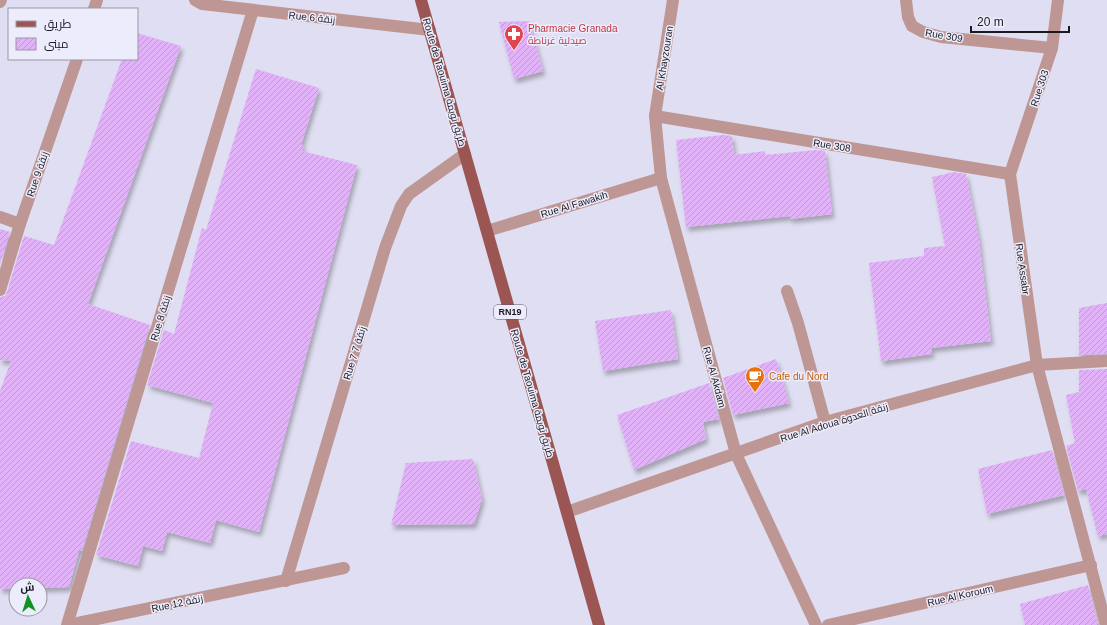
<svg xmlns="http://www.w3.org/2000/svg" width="1107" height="625" viewBox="0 0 1107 625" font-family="Arial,Cairo,sans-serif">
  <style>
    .building { fill: url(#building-hatch); filter: url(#shadow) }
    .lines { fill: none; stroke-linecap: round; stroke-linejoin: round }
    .lane { stroke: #be9693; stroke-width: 12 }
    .street { stroke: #be9693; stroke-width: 12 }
    .primary { stroke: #9b5653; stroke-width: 12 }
    .labels { text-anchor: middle; stroke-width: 3; stroke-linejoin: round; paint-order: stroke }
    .shield { fill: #edecfc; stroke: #595862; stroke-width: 1 }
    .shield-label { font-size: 9px; font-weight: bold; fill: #1a1920 }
    .street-label { font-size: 10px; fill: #1a1920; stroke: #edecfc }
    .health-label { font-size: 10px; fill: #be3a42; stroke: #edecfc; text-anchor: start }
    .food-label { font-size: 10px; fill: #c56008; stroke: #edecfc; text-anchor: start }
  </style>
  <defs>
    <pattern id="building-hatch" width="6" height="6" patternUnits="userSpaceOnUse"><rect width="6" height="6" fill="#e2b2f8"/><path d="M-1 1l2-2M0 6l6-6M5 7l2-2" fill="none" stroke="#c198d4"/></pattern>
    <filter id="shadow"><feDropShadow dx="2.5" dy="4.5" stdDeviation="2" flood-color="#0004"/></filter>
  </defs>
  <rect width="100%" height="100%" fill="#e0def2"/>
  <g class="building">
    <polygon points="529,21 543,71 514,79 499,22"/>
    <polygon points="137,33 181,46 88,304 150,325 82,551 79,551 69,587 40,588 40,585 16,585 16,588 0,589 0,391 11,361 0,360 0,297 5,296 7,292 24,236 54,245 122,59 137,59"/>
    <polygon points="256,69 319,88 301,145 304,146 302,151 357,165 259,532 216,520 210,543 167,532 162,551 143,546 138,566 96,555 131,441 199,458 213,403 147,385 164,330 174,334 202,228 206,230"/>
    <polygon points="723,135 732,136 734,155 765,151 765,155 816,150 825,151 832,214 790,219 790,216 686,227 676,140"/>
    <polygon points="954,172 966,174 979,240 991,341 931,348 932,354 881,361 869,263 924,256 924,248 945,246 932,177"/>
    <polygon points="0,229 10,232 0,264"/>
    <polygon points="1107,303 1107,354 1079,355 1079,308"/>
    <polygon points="671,310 678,359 603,371 595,321"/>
    <polygon points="776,359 789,403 733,415 723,378"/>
    <polygon points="1107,369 1107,534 1098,536 1086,489 1078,491 1066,446 1075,443 1066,395 1079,392 1079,370"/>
    <polygon points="709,383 719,419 703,422 706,439 634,470 617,415"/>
    <polygon points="1052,450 1064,495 987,514 978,469"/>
    <polygon points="473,459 482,499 474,524 391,525 406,463"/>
    <polygon points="1088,585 1098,625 1025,625 1020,604"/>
  </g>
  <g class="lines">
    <g class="lane">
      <polyline points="195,0 202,4 430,30"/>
      <polyline points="906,0 908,17 912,26 923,32 941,37 1052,48"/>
      <polyline points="0,2 1,0"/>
      <polyline points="1037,365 1106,625"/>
      <polyline points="828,625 1091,565"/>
    </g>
    <g class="street">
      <polyline points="673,0 655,116 661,178 736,454 816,625"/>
      <polyline points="94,9 97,0"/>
      <polyline points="655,116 1010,174"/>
      <polyline points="0,217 20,224"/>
      <polyline points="487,231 661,178"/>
      <polyline points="0,290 20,224 77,59"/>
      <polyline points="787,291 798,323 825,422"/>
      <polyline points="1037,365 1010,174 1052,48 1058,0"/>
      <polyline points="567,512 825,422 1037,365 1107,361"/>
      <polyline points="286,581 385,248 401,206 409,194 465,154"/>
      <polyline points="67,625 253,10"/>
      <polyline points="68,625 344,568"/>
    </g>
    <polyline class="primary" points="421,0 599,625"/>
  </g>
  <defs>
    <symbol id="pharmacy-pin" viewBox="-11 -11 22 30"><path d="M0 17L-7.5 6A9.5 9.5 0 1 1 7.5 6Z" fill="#e0444e" stroke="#edecfc"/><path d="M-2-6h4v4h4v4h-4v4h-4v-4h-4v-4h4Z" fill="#fff"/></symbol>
    <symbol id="cafe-pin" viewBox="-11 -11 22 30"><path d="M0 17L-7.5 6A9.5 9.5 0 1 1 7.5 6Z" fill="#e8710a" stroke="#edecfc"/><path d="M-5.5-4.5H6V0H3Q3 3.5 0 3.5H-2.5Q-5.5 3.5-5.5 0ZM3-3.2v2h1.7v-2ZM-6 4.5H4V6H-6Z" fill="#fff"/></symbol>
  </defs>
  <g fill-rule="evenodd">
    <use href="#pharmacy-pin" x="503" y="23" width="22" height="30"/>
    <use href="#cafe-pin" x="744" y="365" width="22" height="30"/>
  </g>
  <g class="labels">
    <rect class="shield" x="494" y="305" width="32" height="14" rx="3"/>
    <g class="shield-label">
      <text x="510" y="315">RN19</text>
    </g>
    <g class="street-label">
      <text transform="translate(312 17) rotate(6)" y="4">Rue 6 زنقة</text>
      <text transform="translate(944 35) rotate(10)" y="4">Rue 309</text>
      <text transform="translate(664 58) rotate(-81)" y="4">Al Khayzouran</text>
      <text transform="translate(445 82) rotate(74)" y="4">Route de Taouima طريق تويمة</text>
      <text transform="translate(1039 88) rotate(-72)" y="4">Rue 303</text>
      <text transform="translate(832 145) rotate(9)" y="4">Rue 308</text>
      <text transform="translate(37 174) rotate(-71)" y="4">Rue 9 زنقة</text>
      <text transform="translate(574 204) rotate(-17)" y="4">Rue Al Fawakih</text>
      <text transform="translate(1023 269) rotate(82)" y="4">Rue Assabr</text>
      <text transform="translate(160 318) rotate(-73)" y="4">Rue 8 زنقة</text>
      <text transform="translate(354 353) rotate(-73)" y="4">Rue 7 زنقة 7</text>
      <text transform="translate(715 377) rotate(75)" y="4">Rue Al Akdam</text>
      <text transform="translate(533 393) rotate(74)" y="4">Route de Taouima طريق تويمة</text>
      <text transform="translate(834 422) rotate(-17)" y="4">Rue Al Adoua زنقة العدوة</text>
      <text transform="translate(960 595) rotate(-13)" y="4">Rue Al Koroum</text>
      <text transform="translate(177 603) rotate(-12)" y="4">Rue 12 زنقة</text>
    </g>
    <g class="health-label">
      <text x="528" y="32">Pharmacie Granada<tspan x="528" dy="12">صيدلية غرناطة</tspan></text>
    </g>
    <g class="food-label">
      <text x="769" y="380">Cafe du Nord</text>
    </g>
  </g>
  <rect x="8" y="8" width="130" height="52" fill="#edecfc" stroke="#9998a4"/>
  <rect x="16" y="21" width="20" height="6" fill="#9b5653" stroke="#9998a4"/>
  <text x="44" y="28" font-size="12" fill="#1a1920">طريق</text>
  <rect x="16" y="38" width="20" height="12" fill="url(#building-hatch)" stroke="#9998a4"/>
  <text x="44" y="48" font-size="12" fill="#1a1920">مبنى</text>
  <g transform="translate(28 597) rotate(356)"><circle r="19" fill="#edecfc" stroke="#9998a4"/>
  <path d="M0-3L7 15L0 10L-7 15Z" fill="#109122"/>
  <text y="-6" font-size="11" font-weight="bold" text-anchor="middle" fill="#1a1920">ش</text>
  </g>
  <path d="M971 26v6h98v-6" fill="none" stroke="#1a1920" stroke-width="2"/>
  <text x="977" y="26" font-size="12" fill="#1a1920" stroke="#edecfc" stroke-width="3" paint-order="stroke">20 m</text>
</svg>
